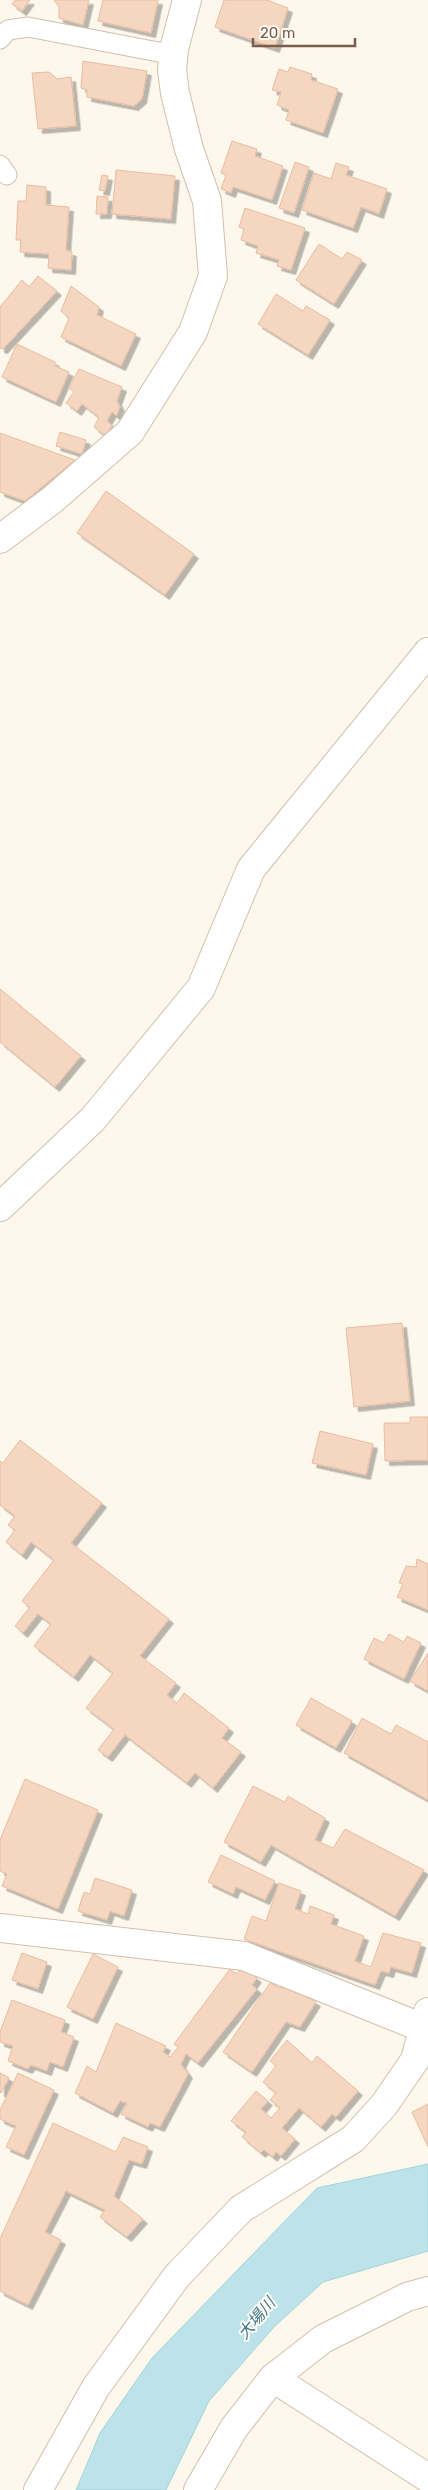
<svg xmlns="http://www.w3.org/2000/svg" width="428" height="2490" viewBox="0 0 428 2490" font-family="Rubik,'Noto Sans JP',sans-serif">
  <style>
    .water { fill: #bde3ea; stroke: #a2d3dd }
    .building { fill: #f5d6c0; stroke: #e9bda0; filter: url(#shadow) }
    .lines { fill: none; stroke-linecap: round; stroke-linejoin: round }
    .lane-casing { stroke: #d2bfae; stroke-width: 21 }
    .street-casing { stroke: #d2bfae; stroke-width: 30 }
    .lane { stroke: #fff; stroke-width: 19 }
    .street { stroke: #fff; stroke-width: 28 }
    .labels { text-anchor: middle; stroke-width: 4; stroke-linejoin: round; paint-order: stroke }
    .water-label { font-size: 16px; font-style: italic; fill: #3f7b89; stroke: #fffaf3 }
  </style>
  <defs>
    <filter id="shadow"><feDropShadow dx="4.5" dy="4.5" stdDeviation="0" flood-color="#0004"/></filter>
  </defs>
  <rect width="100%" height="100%" fill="#fef7eb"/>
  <polygon class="water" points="428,2164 428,2251 323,2282 274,2327 209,2401 166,2490 76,2490 100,2433 152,2358 317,2188"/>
  <g class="building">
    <polygon points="15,0 30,0 22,11 12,4"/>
    <polygon points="54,0 89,0 83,25 59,18 59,7"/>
    <polygon points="103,0 158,0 151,33 98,21"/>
    <polygon points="224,0 267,0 288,8 275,48 215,27"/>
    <polygon points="83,61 147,71 142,99 134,106 87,97 87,90 81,88"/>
    <polygon points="290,67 312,74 311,80 338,89 323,133 286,120 289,110 277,105 281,92 272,90 279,69 288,72"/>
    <polygon points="49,72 57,79 71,77 76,126 38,129 32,73"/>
    <polygon points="232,141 257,149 255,156 283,166 272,200 233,187 231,193 221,189 226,175 221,173"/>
    <polygon points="295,162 309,167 294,213 279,208"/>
    <polygon points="336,163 349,167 346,175 387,189 379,214 361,207 353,228 302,210 314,173 331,179"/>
    <polygon points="116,170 175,176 171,219 112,214"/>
    <polygon points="102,175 108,176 105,191 99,190"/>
    <polygon points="27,185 46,187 46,205 69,207 66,250 72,252 71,270 48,268 49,254 20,252 21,240 16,240 18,201 26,201"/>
    <polygon points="97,196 108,197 107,214 96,214"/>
    <polygon points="245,208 305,228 291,270 277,266 279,260 256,253 258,246 241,240 244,229 239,227"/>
    <polygon points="319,244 342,259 347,252 362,260 334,304 296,280"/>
    <polygon points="38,276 57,291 3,349 0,348 0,307 22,280 29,287"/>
    <polygon points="71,286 99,307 97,315 136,334 121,366 61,337 69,318 61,311"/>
    <polygon points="276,294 303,311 306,306 330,320 308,355 258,324"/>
    <polygon points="17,344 55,362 55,366 69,372 56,402 2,377"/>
    <polygon points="79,369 122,387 117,401 120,407 116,416 112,412 107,421 112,425 106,436 94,427 99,417 82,404 77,411 66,403 74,392 69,388"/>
    <polygon points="60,432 86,440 82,454 56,446"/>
    <polygon points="0,433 75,460 25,501 0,492"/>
    <polygon points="106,491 194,554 165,595 77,533"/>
    <polygon points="0,989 81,1056 55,1087 0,1042"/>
    <polygon points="402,1323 410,1401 354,1407 346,1328"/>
    <polygon points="410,1417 428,1417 428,1460 385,1461 384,1423 410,1423"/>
    <polygon points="320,1431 373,1444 366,1475 312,1463"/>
    <polygon points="20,1440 102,1503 71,1543 169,1619 140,1656 176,1683 167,1695 177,1703 184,1693 229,1728 222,1738 241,1752 213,1788 195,1773 187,1783 125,1735 108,1757 98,1750 114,1729 86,1708 113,1673 90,1655 74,1677 34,1646 51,1624 38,1614 23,1633 15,1626 30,1607 22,1601 54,1560 31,1542 22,1555 6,1542 15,1530 8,1525 15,1516 0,1505 0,1461 3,1463"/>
    <polygon points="417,1559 428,1564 428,1610 397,1597 403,1584 399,1583 406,1566 416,1567"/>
    <polygon points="389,1634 404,1642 407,1636 421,1643 404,1679 364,1659 374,1638 384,1643"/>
    <polygon points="428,1653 428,1691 410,1681"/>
    <polygon points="311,1698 352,1721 336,1748 296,1725"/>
    <polygon points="362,1718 391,1734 396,1725 428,1742 428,1800 344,1753"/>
    <polygon points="25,1779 98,1810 58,1909 2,1886 7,1874 0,1871 0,1840"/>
    <polygon points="253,1786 285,1802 288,1796 325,1818 315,1840 333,1848 345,1829 424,1870 395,1916 271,1845 261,1862 224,1842"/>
    <polygon points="221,1855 275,1881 265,1900 236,1887 233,1894 208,1882"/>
    <polygon points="95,1878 132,1890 124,1916 110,1911 107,1920 78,1911 84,1892 90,1894"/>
    <polygon points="279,1883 301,1891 295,1909 308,1914 310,1906 334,1915 331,1924 364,1936 355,1961 371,1967 383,1933 421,1943 412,1973 391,1967 389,1973 381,1971 375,1985 244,1939 252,1916 266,1921"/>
    <polygon points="22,1953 47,1962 38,1989 12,1980"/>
    <polygon points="93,1954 118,1967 93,2019 67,2007"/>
    <polygon points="242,1967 257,1978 252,1985 257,1989 198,2063 186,2054 181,2064 188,2074 160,2127 150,2123 148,2127 121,2114 127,2103 120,2101 113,2113 75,2093 87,2066 96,2072 116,2023 166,2046 163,2052 170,2057 178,2047 174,2044 230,1969 237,1974"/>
    <polygon points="270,1983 280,1988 283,1983 316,2002 300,2027 286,2022 252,2072 223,2052"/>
    <polygon points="12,2000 65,2020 61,2032 74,2037 63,2067 50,2062 47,2071 31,2065 28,2069 8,2061 13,2046 0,2042 0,2032"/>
    <polygon points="287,2040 312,2063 317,2056 358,2091 336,2117 332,2114 321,2127 299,2108 282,2128 295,2139 281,2156 276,2152 273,2157 264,2150 261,2153 242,2137 246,2132 231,2121 256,2091 268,2101 261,2109 271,2118 280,2108 270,2100 276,2093 263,2082 276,2066 270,2061"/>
    <polygon points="0,2073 9,2078 1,2093 0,2092"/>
    <polygon points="18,2073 54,2090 24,2155 6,2147 16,2126 0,2119 0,2110"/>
    <polygon points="428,2104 428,2147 412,2112"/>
    <polygon points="53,2123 116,2152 123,2137 148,2147 142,2164 129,2160 114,2196 143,2219 127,2237 100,2217 105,2210 66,2191 45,2232 61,2240 28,2305 0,2291 0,2239"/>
  </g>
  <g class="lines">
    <defs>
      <g id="lane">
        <polyline points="0,39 8,30 28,27 174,55"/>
        <polyline points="0,165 7,175"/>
      </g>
      <g id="street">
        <polyline points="0,539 52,500 130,432 193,332 213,276 207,201 189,149 175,93 172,70 174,49 187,0"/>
        <polyline points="0,1207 93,1119 201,988 251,869 428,652"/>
        <polyline points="0,1928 244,1956 423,2028"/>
        <polyline points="273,2378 428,2478"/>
        <polyline points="38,2490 96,2387 177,2276 241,2209 353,2139 384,2105 415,2060 428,2012"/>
        <polyline points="198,2490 234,2428 273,2378 323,2339 407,2297 428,2291"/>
      </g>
    </defs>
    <use href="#lane" class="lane-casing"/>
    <use href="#street" class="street-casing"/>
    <use href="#lane" class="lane"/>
    <use href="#street" class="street"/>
  </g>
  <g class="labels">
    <g class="water-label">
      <text transform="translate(256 2318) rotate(-50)" y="6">大場川</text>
    </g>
  </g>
  <path d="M253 38v8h102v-8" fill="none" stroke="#7c5d4b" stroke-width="2.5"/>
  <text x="260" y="38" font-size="15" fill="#7c5d4b" stroke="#fffaf3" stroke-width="4" paint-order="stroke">20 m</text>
</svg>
